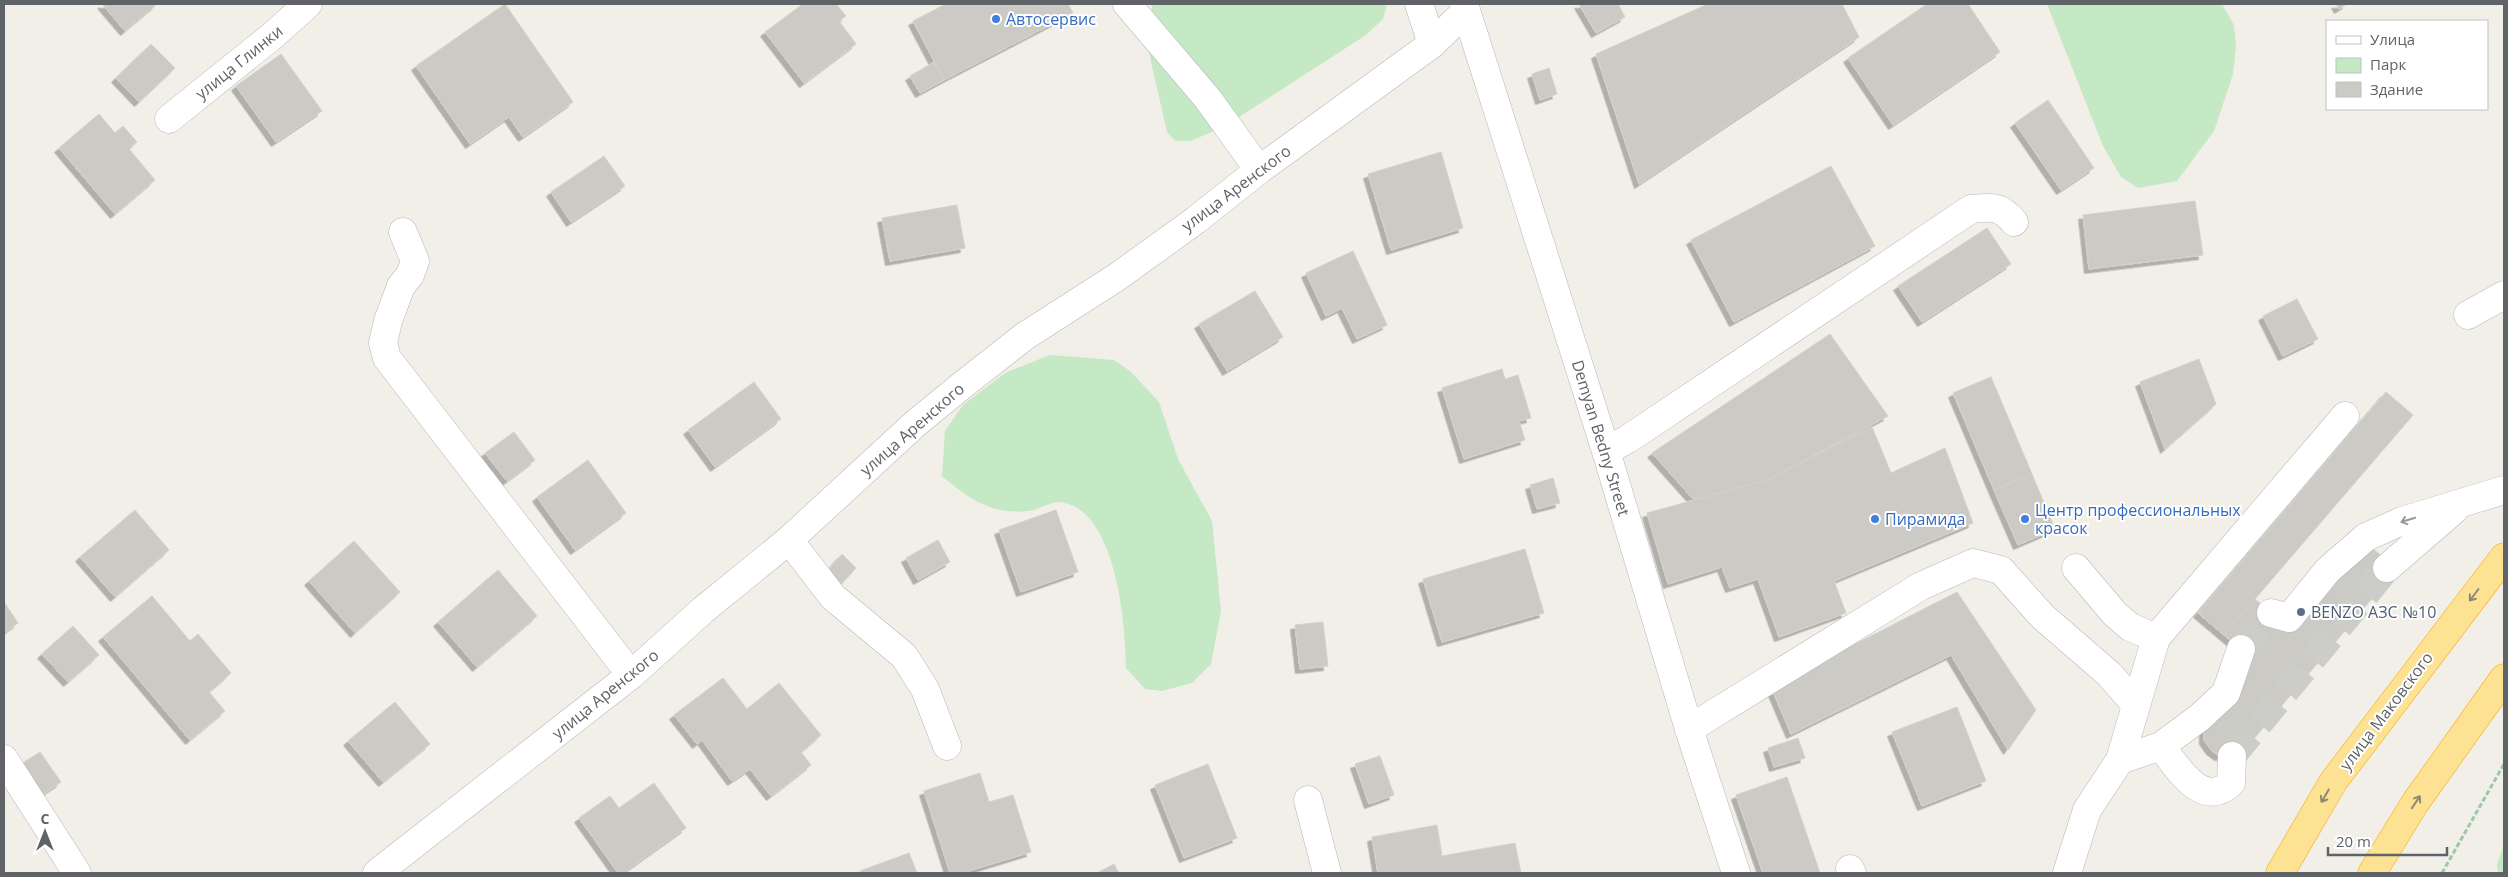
<svg xmlns="http://www.w3.org/2000/svg" width="2508" height="877" viewBox="0 0 2508 877" font-family="'Open Sans',sans-serif">
  <style>
    .green { fill: #c5e8c5 }
    .building { fill: #cccac5; stroke: #d6d1c6; filter: url(#shadow) }
    .lines { fill: none; stroke-linecap: round; stroke-linejoin: round }
    .minor-tunnel { stroke: #ccccc8; stroke-width: 28; stroke-dasharray: 28 14; stroke-linecap: butt }
    .minor-casing { stroke: #b5b8bc; stroke-width: 29 }
    .highway-casing { stroke: #f9ab00; stroke-width: 29 }
    .path { stroke: #9cc7a9; stroke-width: 3; stroke-dasharray: 5 2.5; stroke-linecap: butt }
    .minor { stroke: #fff; stroke-width: 28 }
    .highway { stroke: #fde293; stroke-width: 28 }
    .oneway { stroke: #979a9d }
    .oneway2 { stroke: #8e8975 }
    .shop-dot { fill: #3f7fe0; stroke: #fff; stroke-width: 2 }
    .service-dot { fill: #5c6f8a; stroke: #fff; stroke-width: 2 }
    .labels { text-anchor: middle; stroke-width: 4; stroke-linejoin: round; paint-order: stroke }
    .shop-label { font-size: 16px; fill: #366cbe; stroke: #fff; text-anchor: start }
    .street-label { font-size: 16px; fill: #5f6368; stroke: #fff }
    .service-label { font-size: 16px; fill: #4e5e75; stroke: #fff; text-anchor: start }
  </style>
  <defs>
    <filter id="shadow"><feDropShadow dx="-4.5" dy="4.5" stdDeviation="0" flood-color="#0004"/></filter>
  </defs>
  <rect width="100%" height="100%" fill="#f1efe8"/>
  <g class="green">
    <polygon points="1153,4 1387,4 1383,19 1366,35 1222,128 1190,141 1175,141 1167,132 1145,35"/>
    <polygon points="2047,4 2222,4 2234,25 2236,47 2233,74 2214,131 2177,181 2138,188 2121,177 2103,146"/>
    <path d="M1050 355 1114 360 1130 371 1159 402 1178 459 1212 521 1221 611 1211 664 1192 683 1162 691 1145 689 1126 668C1126 624 1116 508 1060 502 1050 501 1038 511 1027 511 991 515 968 498 942 476L945 431 963 405 1005 373Z"/>
    <polygon points="2504,844 2504,873 2498,873 2497,865"/>
  </g>
  <g class="building">
    <polygon points="102,4 157,4 125,31"/>
    <polygon points="505,4 573,102 523,137 509,117 470,144 416,66"/>
    <polygon points="803,4 836,4 846,16 839,21 856,44 804,83 765,32"/>
    <polygon points="946,4 1068,4 1073,13 944,80 913,21"/>
    <polygon points="1579,4 1618,4 1625,17 1596,33"/>
    <polygon points="1708,4 1842,4 1859,37 1639,184 1596,54"/>
    <polygon points="1927,4 1968,4 2000,52 1893,125 1848,58"/>
    <polygon points="2336,4 2347,4 2339,9"/>
    <polygon points="151,44 175,68 139,102 116,78"/>
    <polygon points="281,54 322,111 276,142 236,86"/>
    <polygon points="934,62 944,80 920,93 910,76"/>
    <polygon points="1549,68 1557,94 1540,100 1532,74"/>
    <polygon points="2048,100 2094,168 2061,190 2015,123"/>
    <polygon points="99,114 115,133 123,126 137,142 129,149 155,180 115,214 59,148"/>
    <polygon points="1441,152 1463,228 1391,250 1368,174"/>
    <polygon points="604,156 625,186 571,222 551,192"/>
    <polygon points="1831,166 1875,246 1734,322 1691,240"/>
    <polygon points="2195,201 2203,255 2089,269 2083,215"/>
    <polygon points="957,205 965,248 890,261 882,218"/>
    <polygon points="1987,228 2011,264 1922,322 1898,286"/>
    <polygon points="1353,251 1387,325 1357,339 1342,308 1326,316 1306,273"/>
    <polygon points="1255,291 1283,337 1227,371 1199,324"/>
    <polygon points="2297,299 2318,339 2283,356 2263,316"/>
    <polygon points="1830,334 1888,416 1767,480 1694,500 1652,453"/>
    <polygon points="2199,359 2216,404 2165,449 2140,382"/>
    <polygon points="1502,369 1505,379 1518,375 1531,418 1519,421 1525,440 1464,459 1442,388"/>
    <polygon points="1991,377 2032,474 1994,490 1953,393"/>
    <polygon points="754,382 781,419 715,467 688,430"/>
    <polygon points="2386,392 2413,415 2224,635 2198,613"/>
    <polygon points="1872,427 1891,473 1945,448 1973,523 1834,581 1846,613 1779,637 1758,579 1730,588 1722,567 1668,584 1647,513 1767,480"/>
    <polygon points="514,432 535,460 507,481 485,453"/>
    <polygon points="588,460 626,513 575,550 537,497"/>
    <polygon points="2032,474 2055,529 2018,545 1994,490"/>
    <polygon points="1553,478 1560,503 1537,509 1530,485"/>
    <polygon points="135,510 169,550 115,597 80,557"/>
    <polygon points="1056,510 1078,572 1021,592 999,530"/>
    <polygon points="938,540 950,562 918,580 906,558"/>
    <polygon points="354,541 400,592 355,633 309,581"/>
    <polygon points="2368,545 2382,556 2387,572 2385,583 2246,748 2238,754 2219,756 2211,750 2204,740 2204,732 2209,714 2254,661 2224,635 2255,599 2283,623"/>
    <polygon points="1525,549 1544,613 1442,642 1423,579"/>
    <polygon points="842,554 856,568 837,589 823,576"/>
    <polygon points="498,570 537,616 477,667 438,622"/>
    <polygon points="1957,592 2036,710 2008,750 1951,655 1791,734 1771,687"/>
    <polygon points="152,596 190,641 198,634 231,673 209,692 225,711 190,740 103,637"/>
    <polygon points="4,602 18,623 4,633"/>
    <polygon points="1323,622 1328,666 1300,669 1295,625"/>
    <polygon points="73,626 99,655 68,682 42,654"/>
    <polygon points="723,678 747,709 779,683 821,735 801,752 811,765 771,796 750,769 732,781 702,740 697,744 674,715"/>
    <polygon points="395,702 430,744 383,782 348,741"/>
    <polygon points="1957,707 1986,781 1922,806 1892,732"/>
    <polygon points="1798,738 1805,758 1774,767 1768,748"/>
    <polygon points="40,752 61,782 42,795 21,764"/>
    <polygon points="1380,756 1394,795 1369,804 1355,764"/>
    <polygon points="1208,764 1237,838 1184,858 1155,785"/>
    <polygon points="980,773 989,802 1013,795 1031,852 962,873 950,873 924,791"/>
    <polygon points="1787,777 1820,873 1763,873 1736,795"/>
    <polygon points="654,783 686,828 623,873 618,873 579,818 610,796 619,808"/>
    <polygon points="1437,825 1442,856 1515,843 1521,873 1378,873 1372,837"/>
    <polygon points="909,853 917,873 861,873 860,871"/>
    <polygon points="1114,864 1119,873 1097,873"/>
  </g>
  <g class="lines">
    <g class="minor-tunnel">
      <polyline points="2241,649 2271,613"/>
      <polyline points="2232,756 2387,568"/>
    </g>
    <defs>
      <g id="minor">
        <polyline points="1127,4 1208,99 1259,170"/>
        <polyline points="1419,4 1432,44"/>
        <polyline points="1464,4 1606,451 1689,729 1736,873"/>
        <polyline points="169,119 271,37 308,4"/>
        <polyline points="403,232 415,261 410,275 401,286 388,321 383,343 387,358 631,675"/>
        <polyline points="2468,315 2504,295"/>
        <path d="M1606 451 1628 439 1971 209C1992 207 2000 205 2014 222"/>
        <polyline points="789,540 833,597 904,656 925,689 947,746"/>
        <polyline points="2076,568 2115,614 2130,627 2156,638"/>
        <polyline points="2387,568 2454,510"/>
        <polyline points="2271,613 2289,618 2328,570 2366,537 2402,521 2504,490"/>
        <polyline points="1689,729 1921,586 1973,563 2001,570 2042,616 2109,674 2136,705"/>
        <path d="M2161 746C2177 767 2202 810 2231 783L2232 756"/>
        <polyline points="4,759 77,873"/>
        <polyline points="2120,760 2156,638 2345,416"/>
        <polyline points="1308,800 1327,873"/>
        <polyline points="1850,869 1852,873"/>
        <polyline points="377,873 631,675 703,610 789,540 916,423 965,383 1025,336 1117,277 1196,220 1259,170 1432,44 1466,11"/>
        <polyline points="2067,873 2087,810 2120,760 2161,746 2199,718 2226,693 2241,649"/>
      </g>
      <g id="highway">
        <polyline points="2280,873 2333,782 2504,557"/>
        <polyline points="2372,873 2415,803 2504,678"/>
      </g>
    </defs>
    <use href="#minor" class="minor-casing"/>
    <use href="#highway" class="highway-casing"/>
    <polyline class="path" points="2442,873 2504,764"/>
    <use href="#minor" class="minor"/>
    <use href="#highway" class="highway"/>
  </g>
  <defs><path id="oneway-shaft" d="M-6 0H5M1.5-3L5.5 0L1.5 3" fill="none" stroke-width="1.6" stroke-linecap="round" stroke-linejoin="round" transform="scale(1.25)"/></defs>
  <use class="oneway" href="#oneway-shaft" transform="translate(2408 520) rotate(163)"/>
  <g class="oneway2">
    <use href="#oneway-shaft" transform="translate(2474 595) rotate(127)"/>
    <use href="#oneway-shaft" transform="translate(2325 796) rotate(120)"/>
    <use href="#oneway-shaft" transform="translate(2416 802) rotate(-56)"/>
  </g>
  <g class="shop-dot">
    <circle cx="996" cy="19" r="5"/>
    <circle cx="1875" cy="519" r="5"/>
    <circle cx="2025" cy="519" r="5"/>
  </g>
  <circle class="service-dot" cx="2301" cy="612" r="5"/>
  <g class="labels">
    <g class="shop-label">
      <text x="1006" y="25">Автосервис</text>
      <text x="2035" y="516">Центр профессиональных<tspan x="2035" dy="18">красок</tspan></text>
      <text x="1885" y="525">Пирамида</text>
    </g>
    <g class="street-label">
      <text transform="translate(239 62) rotate(-39)" y="6">улица Глинки</text>
      <text transform="translate(1236 188) rotate(-37)" y="6">улица Аренского</text>
      <text transform="translate(912 429) rotate(-41)" y="6">улица Аренского</text>
      <text transform="translate(1601 438) rotate(73)" y="6">Demyan Bedny Street</text>
      <text transform="translate(605 694) rotate(-39)" y="6">улица Аренского</text>
      <text transform="translate(2386 711) rotate(-53)" y="6">улица Маковского</text>
    </g>
    <g class="service-label">
      <text x="2311" y="618">BENZO АЗС №10</text>
    </g>
  </g>
  <rect width="2508" height="877" fill="none" stroke="#5f6368" stroke-width="10"/>
  <rect x="2326" y="20" width="162" height="90" fill="#ffffff" stroke="#bfc1c3"/>
  <rect x="2336" y="36" width="25" height="8" fill="#ffffff" stroke="#bfc1c3"/>
  <text x="2370" y="45" font-size="15" fill="#5f6368">Улица</text>
  <rect x="2336" y="58" width="25" height="15" fill="#c5e8c5" stroke="#bfc1c3"/>
  <text x="2370" y="70" font-size="15" fill="#5f6368">Парк</text>
  <rect x="2336" y="82" width="25" height="15" fill="#cccac5" stroke="#bfc1c3"/>
  <text x="2370" y="95" font-size="15" fill="#5f6368">Здание</text>
  <g transform="translate(45 832)" stroke="#ffffff" stroke-width="4" paint-order="stroke">
  <path d="M0-4L9 19L0 12L-9 19Z" fill="#5f6368"/>
  <text y="-8" font-size="14" font-weight="bold" text-anchor="middle" fill="#5f6368">С</text>
  </g>
  <path d="M2328 847v8h119v-8" fill="none" stroke="#5f6368" stroke-width="2.5"/>
  <text x="2336" y="847" font-size="15" fill="#5f6368" stroke="#ffffff" stroke-width="4" paint-order="stroke">20 m</text>
</svg>
